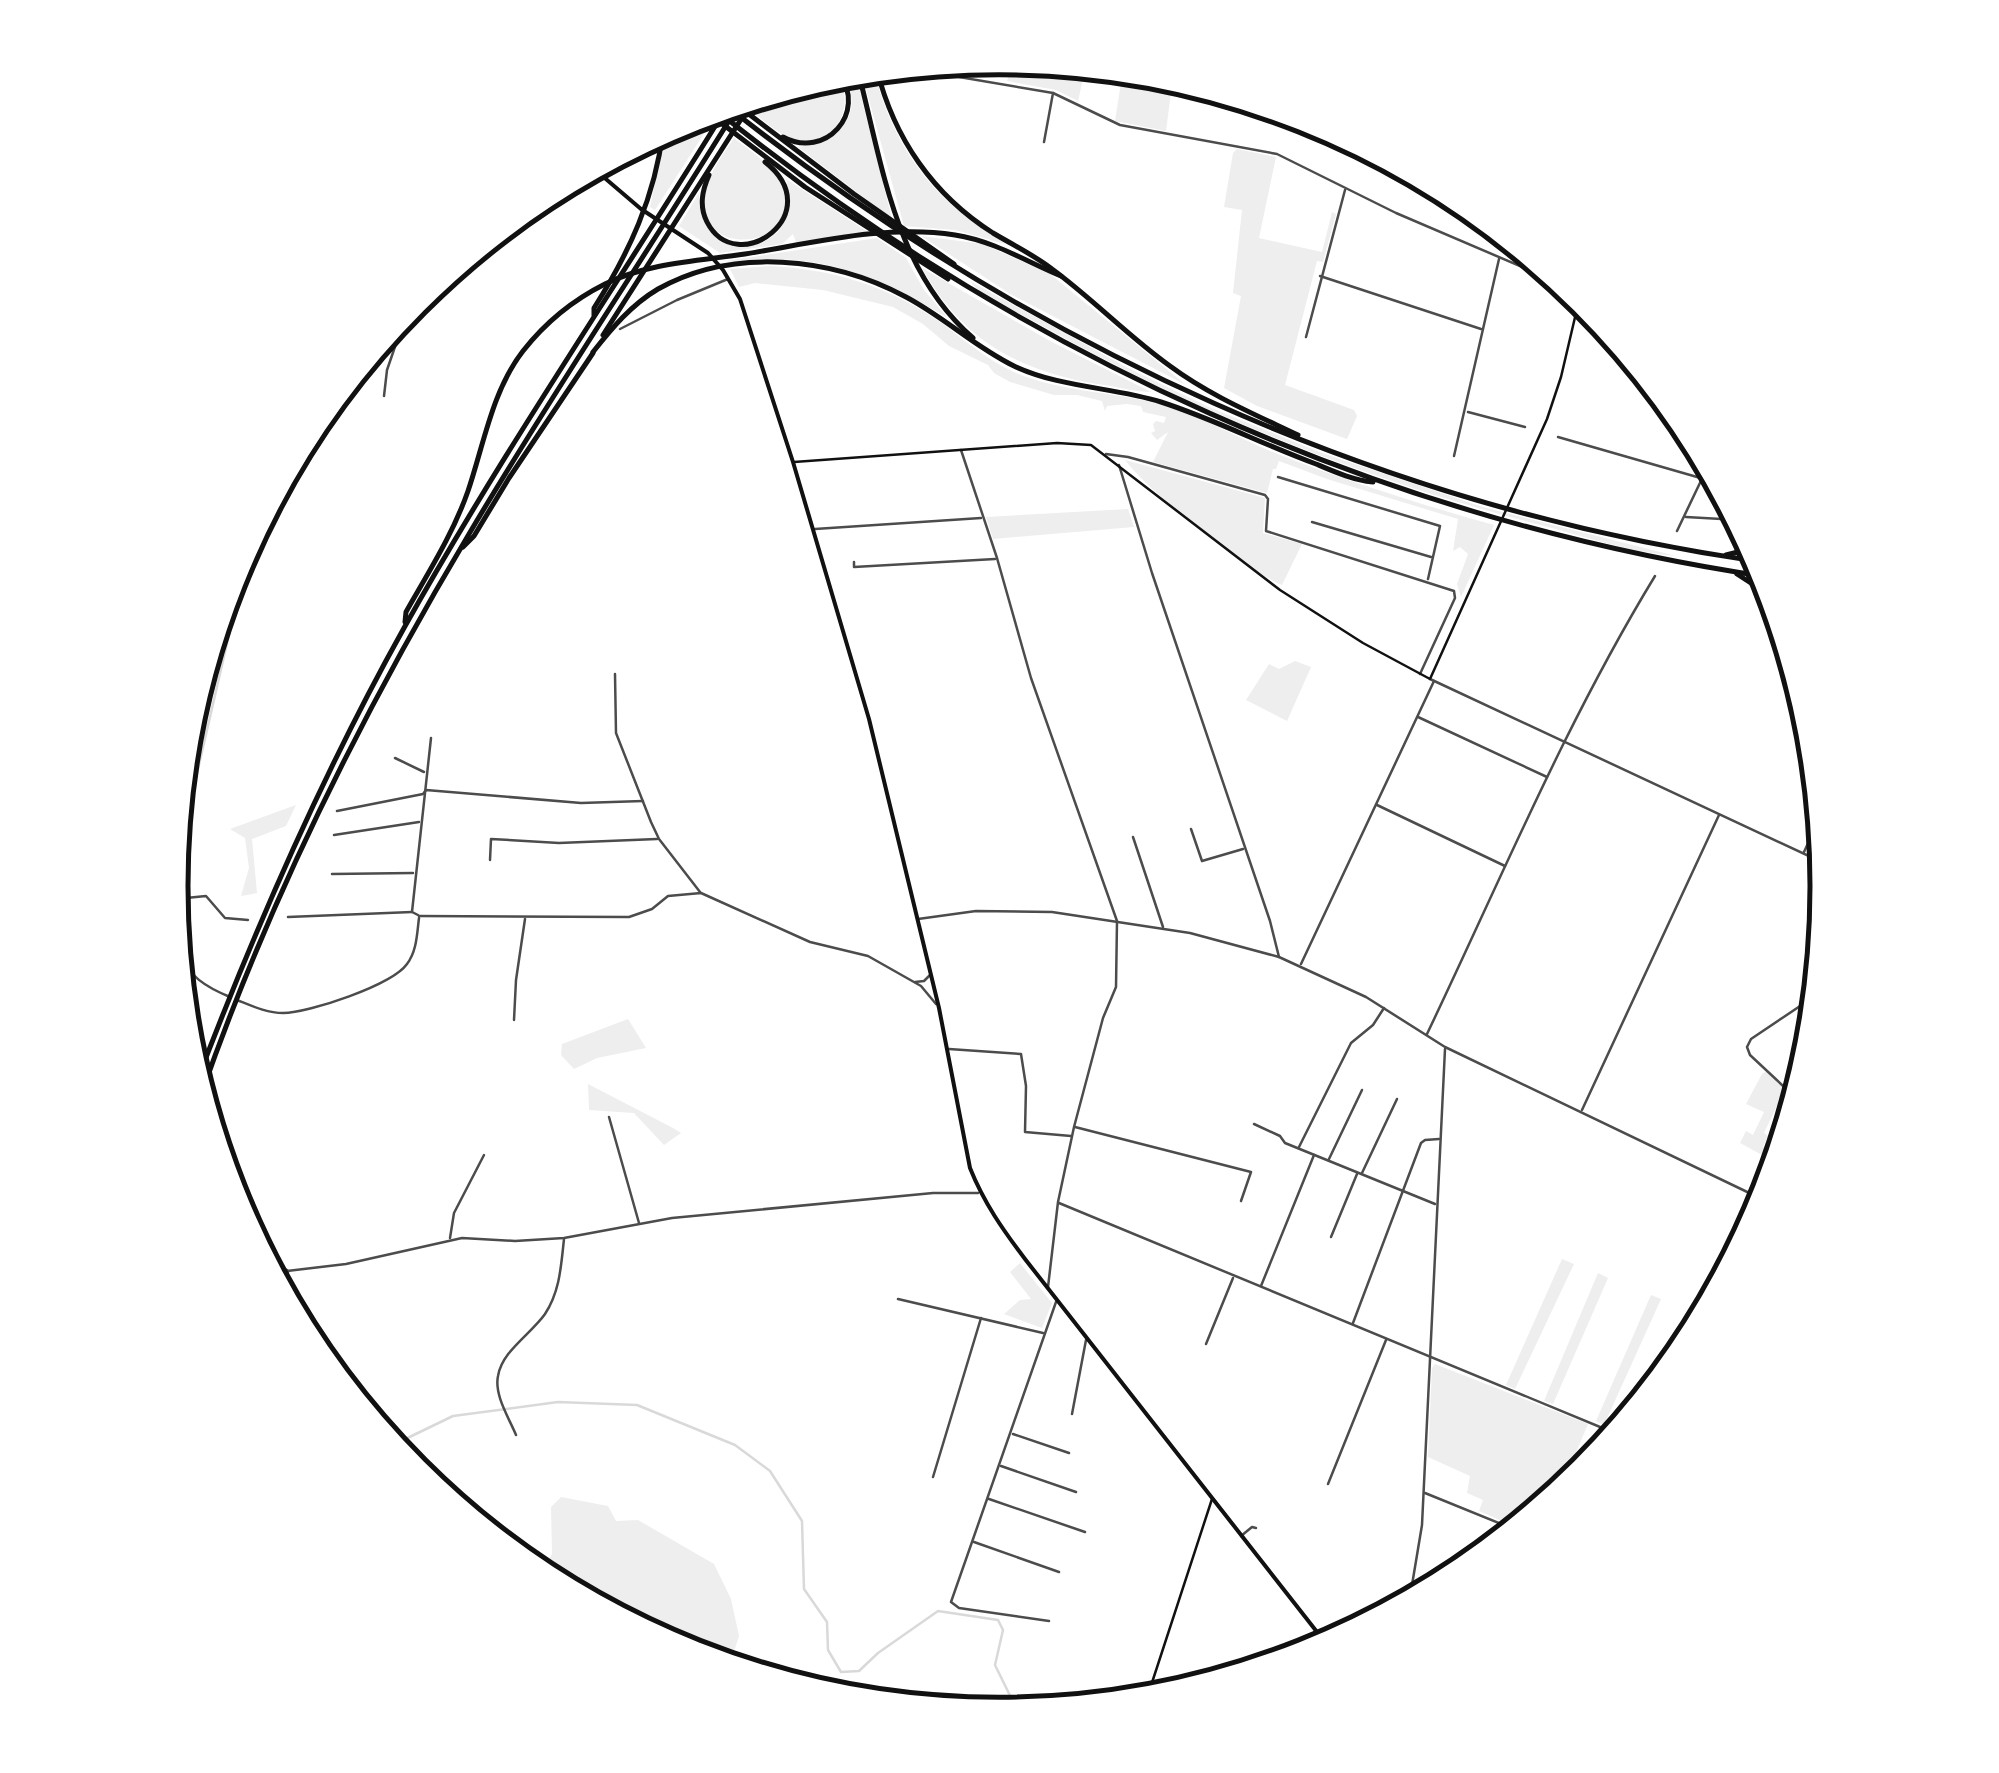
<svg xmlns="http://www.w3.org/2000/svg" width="1999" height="1773" viewBox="0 0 1999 1773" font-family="'Titillium Web',sans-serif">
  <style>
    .green { fill: #eee }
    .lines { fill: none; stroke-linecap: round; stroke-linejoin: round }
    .stream { stroke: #d9d9d9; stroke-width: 2.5 }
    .minor { stroke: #4c4c4c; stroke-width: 2.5 }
    .secondary { stroke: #111; stroke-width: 2.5 }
    .primary { stroke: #111; stroke-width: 4 }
    .motorway { stroke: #111; stroke-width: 5 }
    .rim { fill: none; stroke: #111; stroke-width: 5 }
  </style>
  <rect width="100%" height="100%" fill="#fff"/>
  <g class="green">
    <polygon points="1014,59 1086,66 1078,101 1056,90 1007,81"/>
    <path d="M874 70C887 126 916 177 961 213 975 225 992 233 1005 244L955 230 904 226 861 71Z"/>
    <polygon points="1123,70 1173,77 1166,131 1115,121"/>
    <path d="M855 72 892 219 798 147C838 142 867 115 843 73Z"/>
    <path d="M836 74C857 103 838 146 799 140 780 137 765 122 751 110L758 98Z"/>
    <polygon points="704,114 712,121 655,210 650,207 666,129"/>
    <path d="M734 138C749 150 770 163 780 180 817 250 684 266 707 186 712 169 724 153 734 138Z"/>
    <polygon points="1237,149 1276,157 1259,238 1322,252 1332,212 1336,214 1323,262 1317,261 1285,385 1354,410 1357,416 1347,439 1257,406 1224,388 1241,296 1233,293 1242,210 1224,207 1233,153"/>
    <path d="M786 179 868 232 796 242 793 234 782 244 720 253 679 226 699 193C697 271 809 260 786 179Z"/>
    <polygon points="921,236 983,244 1050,274 1186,385 1012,295"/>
    <path d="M877 238 906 258 924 290 947 317C896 289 856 266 795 260 773 258 746 264 726 261Z"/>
    <path d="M769 266C833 269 888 286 940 322 965 340 988 361 1016 373 1064 393 1116 391 1165 406 1201 417 1235 436 1270 451 1343 480 1419 504 1494 525L1461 597 1457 584 1468 554 1460 547 1453 551 1458 519 1327 479 1279 461 1276 469H1273L1267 493 1153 462 1168 432 1157 440 1151 433 1155 431 1153 424 1156 421 1164 423 1166 417 1143 412 1141 406 1127 404 1107 406 1105 411 1102 401 1077 395H1054L1010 382 994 373 988 365 949 346 923 324 893 307 823 290 755 283 739 287 730 269Z"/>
    <path d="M922 268 1050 341 1151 392C1134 392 1115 386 1097 384 1017 370 962 340 922 268Z"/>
    <path d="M970 281 1128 368 1209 407 1322 453 1483 507 1676 556C1633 553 1586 537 1544 526 1368 481 1196 413 1039 324 1018 312 981 298 970 281Z"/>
    <path d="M1125 460 1265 498 1263 533 1302 544 1282 585C1245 569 1149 492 1125 460Z"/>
    <polygon points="1128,509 1134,527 993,539 986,517"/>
    <polygon points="1295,661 1311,667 1287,721 1246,700 1269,664 1279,669"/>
    <polygon points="296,805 286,826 252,839 257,893 241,896 249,868 245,838 230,829"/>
    <polygon points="628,1019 646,1048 597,1058 574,1069 561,1055 562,1044"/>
    <polygon points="1767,1071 1785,1089 1764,1133 1768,1136 1763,1147 1767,1149 1764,1156 1740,1143 1746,1131 1753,1135 1764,1112 1746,1104 1762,1074"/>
    <polygon points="588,1084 673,1128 681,1133 664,1145 634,1113 589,1110"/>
    <polygon points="1562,1259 1574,1264 1515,1389 1506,1385"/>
    <polygon points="1020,1263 1052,1303 1042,1328 1004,1314 1020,1300 1031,1299 1010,1272"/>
    <polygon points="1598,1273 1608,1278 1553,1404 1544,1401"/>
    <polygon points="1651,1295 1661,1299 1604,1425 1596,1421"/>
    <polygon points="1435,1364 1588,1424 1558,1495 1518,1528 1479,1511 1483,1500 1467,1493 1470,1476 1428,1457 1432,1368"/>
    <polygon points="561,1497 608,1506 616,1521 638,1520 714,1564 731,1599 739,1636 729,1667 682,1652 540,1576 552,1554 551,1507"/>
  </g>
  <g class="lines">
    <g class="stream">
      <polyline points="171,886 252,535"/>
      <polyline points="391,1446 453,1416 558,1402 637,1405 735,1445 770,1471 802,1521 804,1589 827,1622 828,1650 841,1672 859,1671 878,1653 938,1611 998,1620 1003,1630 995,1665 1019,1714"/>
    </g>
    <g class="minor">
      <polyline points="900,67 1053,93 1044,142"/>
      <polyline points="1053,93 1120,125 1277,154 1396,213 1569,287"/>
      <polyline points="1320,276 1481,329"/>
      <polyline points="620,329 677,300 728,279"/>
      <polyline points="1306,337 1345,190"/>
      <polyline points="384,396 387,370 409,306"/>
      <polyline points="1468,412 1525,427"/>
      <polyline points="1558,437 1704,479"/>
      <polyline points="961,450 997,558 1031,678 1117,921 1116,987 1103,1018 1074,1127 1058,1202 1048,1287"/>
      <polyline points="1106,454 1128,457 1265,495 1268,499 1266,531 1454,591 1455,598 1420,674"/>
      <polyline points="1454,456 1499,259"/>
      <polyline points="1119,465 1152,573 1270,921 1279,957"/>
      <polyline points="1278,477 1440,526 1428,579"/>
      <polyline points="1686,517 1739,520"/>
      <polyline points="1312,522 1431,557"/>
      <polyline points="815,529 981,518"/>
      <polyline points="1677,531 1709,464"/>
      <polyline points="854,562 854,567 995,559"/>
      <polyline points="615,674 616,733 651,822 659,839 700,892"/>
      <polyline points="1430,679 1826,864"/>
      <polyline points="1418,717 1547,777"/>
      <polyline points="395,758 424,772"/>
      <polyline points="1377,805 1505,866"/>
      <polyline points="337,811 423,794 426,790 581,803 643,801"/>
      <polyline points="1191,829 1202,861 1243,849"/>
      <polyline points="334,835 419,822"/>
      <polyline points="1133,837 1163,927"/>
      <polyline points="1804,852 1821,815"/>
      <polyline points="490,860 491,839 559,843 657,839"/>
      <polyline points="332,874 413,873"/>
      <polyline points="186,898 206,896 225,918 248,920"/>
      <path d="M172 899 184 898C178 952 174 974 230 997"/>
      <polyline points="418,915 412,912 431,738"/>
      <polyline points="419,916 629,917 652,909 668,896 701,893 810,942 868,956 921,986 936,1004"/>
      <polyline points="288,917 412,912"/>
      <polyline points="918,919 976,911 1052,912 1190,933 1279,957 1366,997 1445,1047 1766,1201"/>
      <polyline points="1301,964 1434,681"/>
      <polyline points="915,982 924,981 930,975"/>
      <path d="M237 1000C252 1006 267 1013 283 1013 309 1013 392 985 407 964 417 951 417 933 419 918"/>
      <polyline points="514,1020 516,980 525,919"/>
      <path d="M1427 1034C1500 881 1566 722 1655 576"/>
      <polyline points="949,1049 1021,1054 1026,1086 1025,1132 1071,1136"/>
      <polyline points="1797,1099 1750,1055 1747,1047 1751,1039 1818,994"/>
      <polyline points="1582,1110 1719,815"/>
      <polyline points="609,1117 639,1223"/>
      <polyline points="1254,1124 1280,1136 1285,1143 1435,1204"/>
      <polyline points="1075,1127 1251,1172 1241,1201"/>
      <polyline points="1299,1147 1351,1043 1373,1025 1384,1008"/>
      <polyline points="1329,1159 1362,1090"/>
      <polyline points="1362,1173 1397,1099"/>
      <polyline points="1059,1203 1617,1434"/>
      <polyline points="1331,1237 1357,1174"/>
      <polyline points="450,1238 454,1213 484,1155"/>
      <polyline points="287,1271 346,1264 462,1238 515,1241 564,1238 672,1218 933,1193 978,1193"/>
      <polyline points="271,1273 279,1266 287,1270"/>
      <polyline points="276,1282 284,1282 288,1273"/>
      <polyline points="1261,1286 1314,1155"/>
      <polyline points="284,1299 285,1283"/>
      <polyline points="898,1299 1043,1333"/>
      <polyline points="1353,1323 1421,1143 1425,1140 1439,1139"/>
      <polyline points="1206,1344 1233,1278"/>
      <polyline points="1072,1414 1086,1340"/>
      <polyline points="1013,1434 1069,1453"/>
      <path d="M516 1435C509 1418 494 1395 498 1376 502 1351 531 1334 545 1314 560 1291 561 1266 564 1239"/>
      <polyline points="1001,1466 1076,1492"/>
      <polyline points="933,1477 981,1318"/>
      <polyline points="1328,1484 1386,1340"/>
      <polyline points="1425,1493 1516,1530"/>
      <polyline points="989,1499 1085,1532"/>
      <polyline points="1241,1536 1252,1527 1256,1528"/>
      <polyline points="974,1542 1059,1572"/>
      <polyline points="1409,1603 1422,1525 1445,1049"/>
      <polyline points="1049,1621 959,1608 951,1602 1056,1302"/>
    </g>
    <g class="secondary">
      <polyline points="794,462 1057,443 1091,445 1280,590 1363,643 1430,679 1547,419 1561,377 1580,296"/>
      <polyline points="1146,1701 1212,1499"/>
    </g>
    <path class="primary" d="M593 168 641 209 708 253 723 270 740 299 793 462 869 719 939 1008 970 1168C984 1203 1003 1230 1025 1259L1328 1646"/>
    <g class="motorway">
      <path d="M877 70C894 138 933 195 993 233 1013 245 1034 255 1052 269 1093 299 1129 337 1170 366 1209 395 1254 414 1298 435"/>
      <path d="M858 71C883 167 895 270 973 338"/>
      <polyline points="737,105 854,194 954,264"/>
      <path d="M728 107C1028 345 1381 508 1762 562"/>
      <path d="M716 110C1018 354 1382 520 1768 577"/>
      <polyline points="708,113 805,187 948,279"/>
      <path d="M783 137C825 160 868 113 839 73"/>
      <path d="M709 175C702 191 699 206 707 222 737 280 830 213 765 162"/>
      <path d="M594 315V308C629 253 655 197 663 131"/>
      <polyline points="603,335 754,99"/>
      <path d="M593 352C612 328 631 305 658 289 732 247 832 257 906 297 944 317 975 347 1014 366 1061 388 1113 387 1161 402 1214 419 1264 445 1316 464 1335 472 1353 480 1373 482"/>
      <polyline points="463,547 474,536 509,478 593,353"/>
      <polyline points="1726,555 1754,548"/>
      <polyline points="1737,574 1774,598"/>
      <path d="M405 622 406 612C428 573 453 534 468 491 484 444 492 391 523 351 545 323 573 300 605 284 648 263 698 261 745 254 813 243 886 224 955 235 994 241 1025 261 1061 276"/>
      <path d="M197 1081C256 926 323 773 404 628 504 449 620 281 727 107"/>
      <path d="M201 1095C269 899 363 712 469 534 555 388 651 248 740 103"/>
    </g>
  </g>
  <path d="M0 0H1999V1773H0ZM188 886a811 811 0 1 1 1622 0a811 811 0 1 1-1622 0Z" fill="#fff" fill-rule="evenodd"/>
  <path class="rim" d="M188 886a811 811 0 1 1 1622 0a811 811 0 1 1-1622 0Z"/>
</svg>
